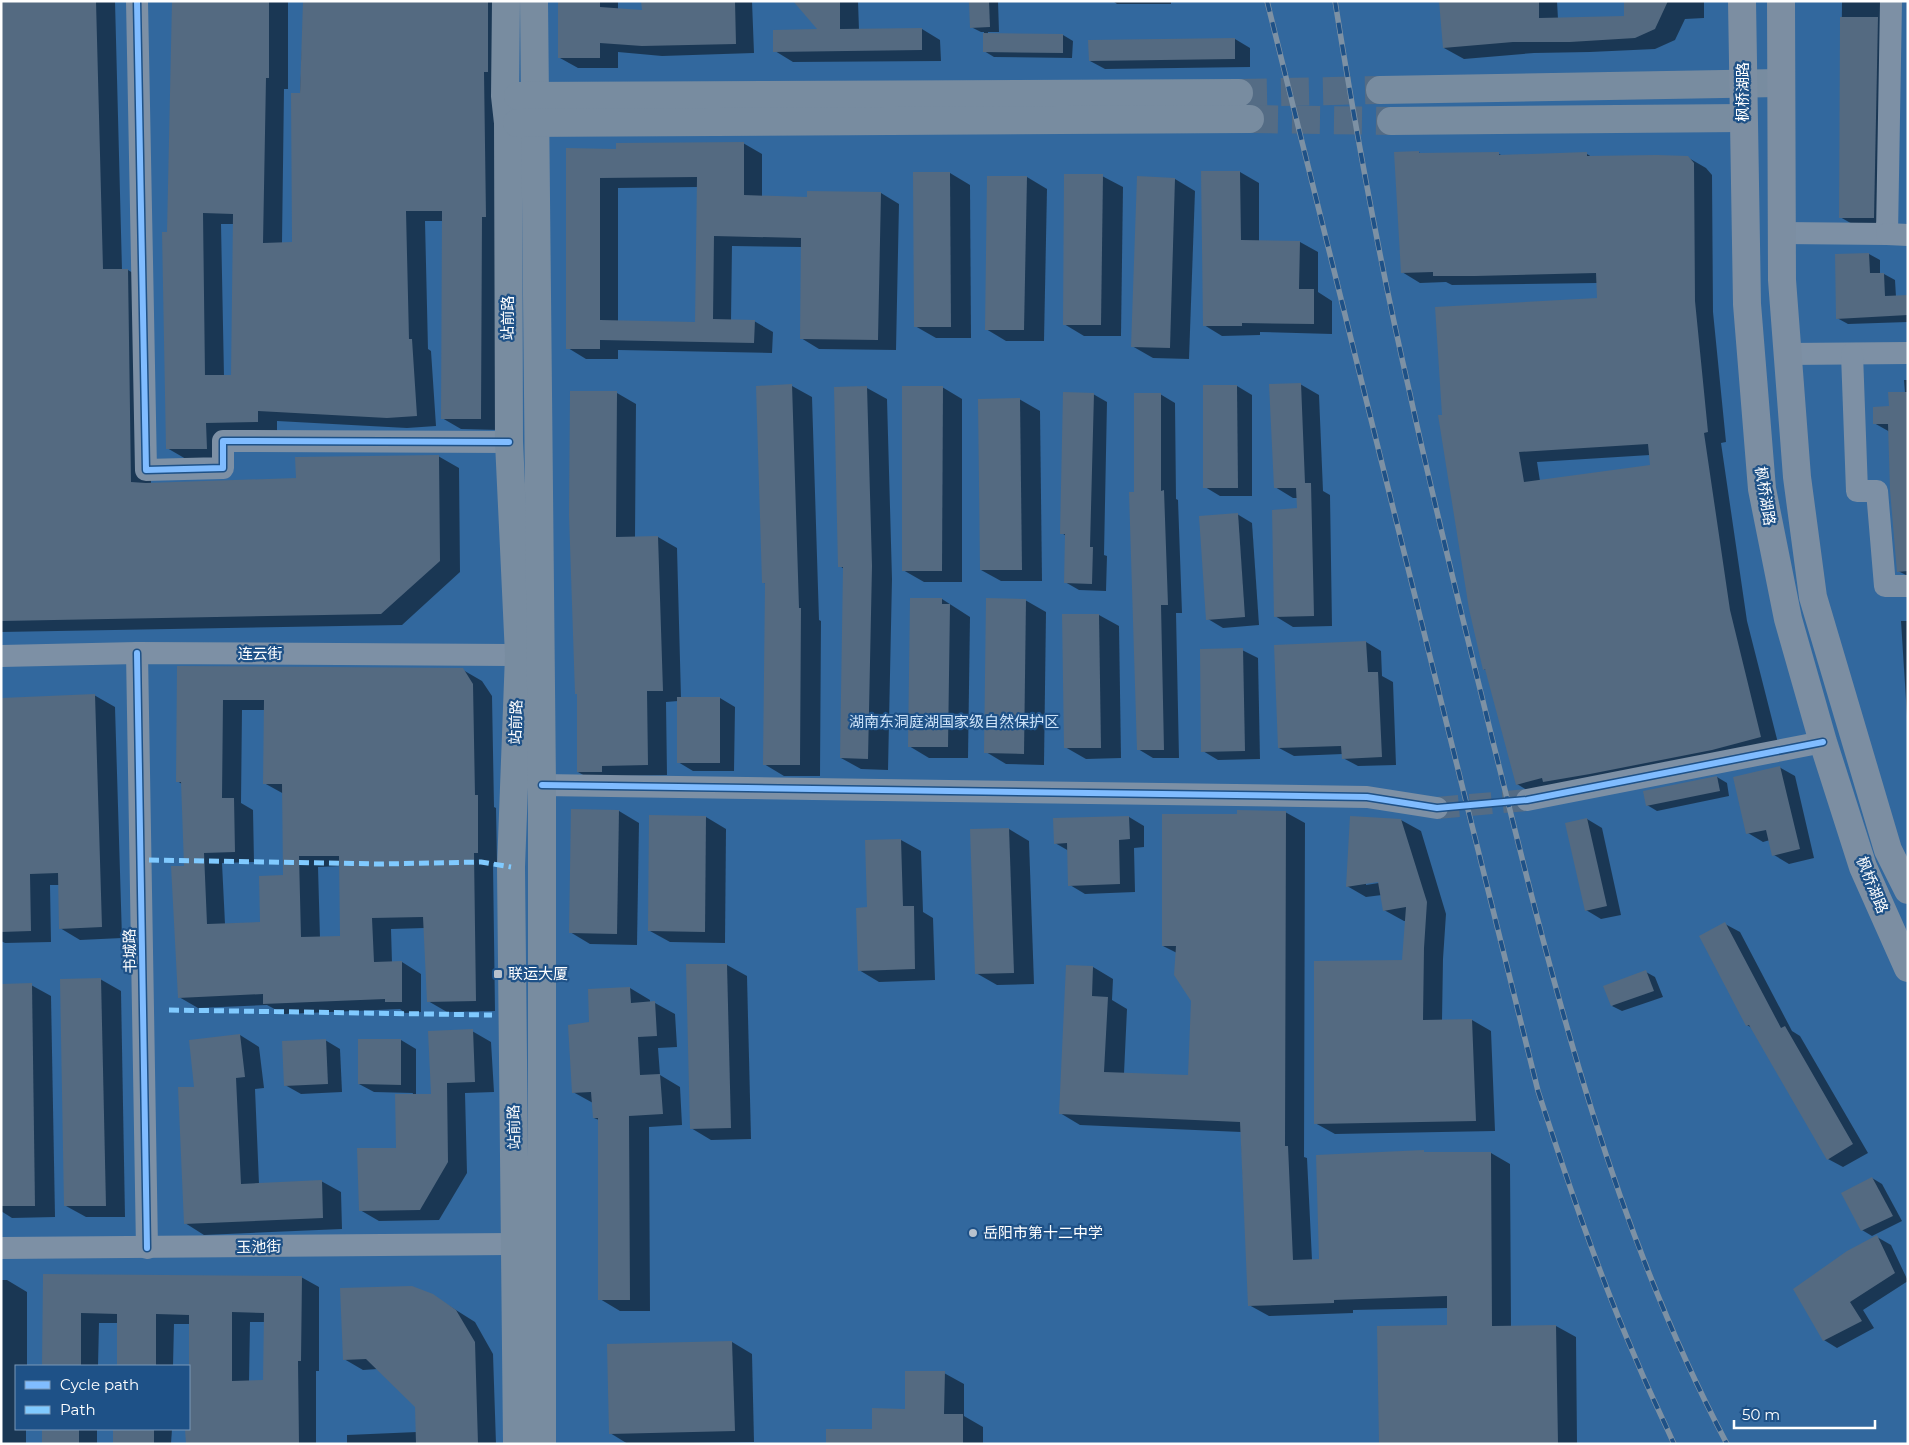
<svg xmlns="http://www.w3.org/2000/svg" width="1909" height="1445" viewBox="0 0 1909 1445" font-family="Montserrat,'Noto Sans SC',sans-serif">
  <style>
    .green { fill: #32689e; fill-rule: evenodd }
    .shadow { fill: #0007; fill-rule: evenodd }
    .building { fill: #546a81; fill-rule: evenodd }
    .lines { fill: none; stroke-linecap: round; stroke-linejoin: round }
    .minor-tunnel { stroke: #546c85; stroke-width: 22; stroke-dasharray: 22 11; stroke-linecap: butt }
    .secondary-tunnel { stroke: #546c85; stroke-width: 28; stroke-dasharray: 28 14; stroke-linecap: butt }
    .minor { stroke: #7d90a5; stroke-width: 22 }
    .secondary { stroke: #788ca0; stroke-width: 28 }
    .primary { stroke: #7c8ea2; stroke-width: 28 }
    .rail-casing { stroke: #7d91a4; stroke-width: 5.5 }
    .rail { stroke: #1e5187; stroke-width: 4; stroke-dasharray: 11; stroke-linecap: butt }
    .quiet { stroke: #80caff; stroke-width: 5; stroke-dasharray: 10 5; stroke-linecap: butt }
    .cycleway-casing { stroke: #1e5187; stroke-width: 9 }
    .cycleway { stroke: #80bcff; stroke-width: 6 }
    .poi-dot { fill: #b9c2cd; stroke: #1e5187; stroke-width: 2 }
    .labels { text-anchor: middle; stroke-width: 4.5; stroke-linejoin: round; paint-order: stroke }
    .street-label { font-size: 15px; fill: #fff; stroke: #1e5187 }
    .park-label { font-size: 15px; fill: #cce2f8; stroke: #1e5187 }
    .poi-label { font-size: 15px; fill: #fff; stroke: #1e5187; text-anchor: start }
  </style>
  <rect width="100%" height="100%" fill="#36526f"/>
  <path class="green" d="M1 1H1908V1444H1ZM16 1366H189V1429H16Z"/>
  <g class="shadow">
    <polygon points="1,1 115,1 122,270 128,270 148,282 151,484 297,479 438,456 459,468 460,572 402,625 1,632"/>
    <path d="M173 1H288V89H284L282 243H294L304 1H507L500 430 461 429 442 418 443 221H425L428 349 431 351 436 426 407 428 277 421V433H225V459H186L167 448ZM221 224H234L232 376H224Z"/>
    <polygon points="559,1 618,1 618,10 643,11 643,1 752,1 754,53 662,56 618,52 618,68 578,68 560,58"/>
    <polygon points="795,1 858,1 859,30 922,29 940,40 941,61 793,62 775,51 820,31"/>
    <polygon points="970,1 998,1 999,32 988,32 988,34 1063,35 1073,41 1072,58 994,57 984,51 984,32 981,32 971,27"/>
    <polygon points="1113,1 1171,1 1171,4 1117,4"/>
    <polygon points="1440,1 1557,1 1558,19 1626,17 1628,1 1704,1 1704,18 1685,19 1675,40 1655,49 1590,52 1534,53 1464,59 1444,48"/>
    <polygon points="1842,1 1897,1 1894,229 1861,229 1840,217"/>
    <polygon points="1235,39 1250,48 1250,67 1105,69 1090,61"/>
    <path d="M743 143 762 154V197L808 198V193H881L899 204 896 350 819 349 801 338 802 247 732 246 731 321H754L773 332 772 353 618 350V359H586L568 348 567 150H617ZM698 187 696 323 618 322V188Z"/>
    <path d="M1418 152 1422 154H1499L1503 156 1587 154 1592 157H1687L1706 168 1712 175 1713 312 1726 442 1721 443 1747 621 1779 747 1535 795 1517 784 1486 670 1484 669 1443 416 1598 299 1597 283 1452 285 1446 282 1420 283 1402 272ZM1650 455 1651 466 1540 481 1537 462Z"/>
    <polygon points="1202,172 1240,172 1259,183 1259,241 1300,242 1318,252 1318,292 1332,301 1332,334 1260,332 1260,335 1222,336 1204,325"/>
    <polygon points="950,173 970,185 971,338 936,338 915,326"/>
    <polygon points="1102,176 1123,187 1121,336 1084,336 1064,324"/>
    <polygon points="1027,177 1047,189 1044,341 1006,341 986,329"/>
    <polygon points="1175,179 1195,191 1189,359 1153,358 1132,346"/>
    <polygon points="1869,254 1880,260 1880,274 1884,274 1895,280 1896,297 1908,296 1908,322 1848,324 1837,318 1836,255"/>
    <polygon points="1904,380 1908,380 1908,576 1898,571 1890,432 1874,423 1905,393"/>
    <polygon points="1300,384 1319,395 1323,491 1330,495 1332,626 1293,627 1275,616 1298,510 1297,498 1293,498 1275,487"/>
    <polygon points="792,386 812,397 819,620 821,621 820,776 784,776 764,764 766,584 763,582"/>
    <polygon points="1237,386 1252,395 1252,496 1220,496 1205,487"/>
    <polygon points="942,387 962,399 962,582 924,582 903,570"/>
    <polygon points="836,388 867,388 887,399 892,579 888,770 861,769 841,758 844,569 840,566"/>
    <polygon points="617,393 636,404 635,538 658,537 677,548 681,698 720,698 735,707 734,771 693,771 678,762 678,701 666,702 667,775 621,776 597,783 578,772"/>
    <polygon points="1093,394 1107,402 1104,555 1107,556 1106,591 1079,590 1065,582 1066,536 1062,533"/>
    <polygon points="1160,394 1175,403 1176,499 1178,500 1182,613 1176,613 1179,758 1153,758 1138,749 1135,493"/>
    <polygon points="1019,399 1040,411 1042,581 1001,581 981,570"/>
    <polygon points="1237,514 1252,523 1259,625 1223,628 1208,619"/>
    <polygon points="911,599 942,599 970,617 968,758 929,758 909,746"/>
    <polygon points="1025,600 1046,612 1044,765 1006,764 986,752"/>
    <polygon points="1064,615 1099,615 1119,626 1121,758 1086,759 1065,747"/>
    <polygon points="1901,621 1908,621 1908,716 1907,716"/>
    <polygon points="1366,642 1381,651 1382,676 1393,682 1396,765 1358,766 1343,758 1343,754 1294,756 1279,748"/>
    <polygon points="1242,650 1258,658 1260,759 1218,760 1203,751"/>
    <path d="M178 668 463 670 482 681 492 696 494 807 496 808 497 863H493L495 1011 447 1012 428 1001 425 928 391 929 392 963 402 962 421 974V1012L405 1013 400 1009 284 1014 267 1005 198 1008 179 997 185 867 182 784 177 781ZM242 710H265L264 783 284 794V877L261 923 225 924 222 863 254 862 253 810 241 803ZM340 866 341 937 320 938 318 867Z"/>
    <polygon points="94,695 115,707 122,938 80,940 60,928 59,885 50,885 51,942 5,943 1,941 1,699"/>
    <polygon points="1779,767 1795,776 1814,858 1789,864 1774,855 1770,840 1763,842 1748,833"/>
    <polygon points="1717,777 1727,783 1729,796 1657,811 1647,805"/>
    <polygon points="573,810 619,811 639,823 637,945 590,944 570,932"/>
    <polygon points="1285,812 1305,823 1304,1157 1307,1158 1312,1260 1320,1260 1424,1152 1491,1153 1510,1164 1511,1327 1556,1326 1576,1337 1577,1444 1380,1444 1448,1326 1448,1308 1353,1310 1353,1313 1269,1316 1249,1305 1241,1132 1080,1125 1060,1113 1093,967 1113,979 1112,1000 1127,1009 1124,1074 1189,1077 1192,1001 1177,953 1163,946 1238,815"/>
    <polygon points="651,817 706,817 726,829 725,943 670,942 650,931"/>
    <polygon points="1129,817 1144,826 1144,847 1134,848 1135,892 1085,894 1070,885 1069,851 1055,843"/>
    <polygon points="1587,819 1602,828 1621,915 1601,919 1586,910"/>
    <path d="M1401 820 1421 831 1446 914 1443 959 1442 1021 1472 1020 1491 1031 1495 1131 1335 1134 1315 1123 1404 961 1407 921H1404L1384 910 1382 895 1366 897 1347 886ZM1384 880 1385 882 1366 885V883Z"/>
    <polygon points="1009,829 1029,841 1034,984 997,985 976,973"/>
    <polygon points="901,840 921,851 923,912 933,918 935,980 879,982 859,970 868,908"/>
    <polygon points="1725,924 1740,932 1792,1031 1800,1036 1868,1153 1843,1167 1828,1159 1752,1028 1747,1025"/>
    <polygon points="727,965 747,976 751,1139 711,1140 691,1128"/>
    <polygon points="1646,972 1655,977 1663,997 1622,1011 1612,1006"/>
    <polygon points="100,979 121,991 125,1217 86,1217 66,1206"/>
    <polygon points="1,985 31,985 51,996 55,1217 12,1218 1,1211"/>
    <polygon points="630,988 650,1000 650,1003 655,1003 675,1014 677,1047 658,1048 660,1075 680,1087 682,1125 649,1127 650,1311 620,1311 600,1299 599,1120 594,1118 593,1103 573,1092 591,1024"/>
    <polygon points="472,1031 491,1042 494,1092 465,1093 467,1173 439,1220 379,1221 360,1210 397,1149 413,1093 374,1092 359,1084 359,1040 401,1040 416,1049 416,1095 432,1095"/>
    <polygon points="240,1035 259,1047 264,1088 255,1089 259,1184 321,1181 341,1192 342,1229 204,1235 185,1223 196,1088"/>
    <polygon points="325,1040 340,1049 342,1092 301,1094 285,1085"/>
    <polygon points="1872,1178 1882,1184 1902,1221 1872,1236 1862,1230"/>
    <polygon points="1877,1237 1891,1245 1908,1281 1863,1310 1874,1328 1837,1348 1824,1340"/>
    <path d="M44 1275 301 1277 319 1287V1371H316V1444H187L190 1392V1324H174L173 1366H118V1323H99L98 1366H44ZM250 1322H265V1382H249Z"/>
    <polygon points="1,1280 7,1280 27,1292 27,1366 16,1366 16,1429 26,1429 26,1444 1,1444"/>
    <polygon points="432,1295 475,1322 493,1354 496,1444 347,1444 347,1435 417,1432 416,1406 378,1369 363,1370 344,1359"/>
    <polygon points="732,1342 752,1354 754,1442 628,1444 610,1433"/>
    <polygon points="944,1373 964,1384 964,1416 983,1427 983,1444 827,1444 873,1431 906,1410"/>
    <rect x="44" y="1429" width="53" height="15"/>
    <polygon points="115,1429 172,1429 171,1444 114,1444"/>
  </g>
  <g class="building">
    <polygon points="1,1 96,1 103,269 128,269 131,482 146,483 296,478 295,457 439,455 440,561 381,614 1,621"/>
    <path d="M172 1H269V78H266L263 243 292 242 291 93H300L303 1H488V72H484L486 217H482L481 419H441L442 211H406L409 339H412L417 416 387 418 258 411V422L206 423 207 449H166L162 232H167ZM203 213 233 214 231 375H205Z"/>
    <polygon points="558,1 600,1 600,7 642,10 641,1 735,1 736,44 642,46 600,43 600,58 558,58"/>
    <polygon points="793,1 840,1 840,29 922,28 922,50 773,52 773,30 817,29"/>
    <polygon points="969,1 989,1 990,27 970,28"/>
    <polygon points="1439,1 1539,1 1539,18 1624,16 1624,1 1668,1 1655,29 1635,38 1570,42 1513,42 1443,48"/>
    <polygon points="1840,17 1878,17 1874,218 1839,218"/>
    <polygon points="983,33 1063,34 1063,53 983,52"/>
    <polygon points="1235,38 1235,59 1089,61 1088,40"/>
    <path d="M744 142V195L807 197V191L881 192 878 340 800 339 801 238 714 236 713 319 755 320 754 343 600 340V349H566V148L616 149V143ZM697 177 695 322 600 320V178Z"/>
    <path d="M1419 151V153L1499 152V155L1587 152V156L1657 155 1688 156 1694 163 1695 301 1708 432 1704 433 1730 610 1761 737 1712 750 1590 774 1543 782 1542 778 1516 785 1485 669 1483 670 1469 609 1438 415H1442L1435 307 1597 298 1596 273 1475 276H1433V272L1401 273 1394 152ZM1648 444 1650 465 1524 482 1519 452Z"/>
    <polygon points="1201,171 1240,171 1241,240 1300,241 1299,289 1314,289 1314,324 1242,323 1242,326 1203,326"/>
    <polygon points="913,172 950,172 951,327 914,327"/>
    <polygon points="1064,174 1103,174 1101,325 1063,325"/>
    <polygon points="987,176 1027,176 1024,330 985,330"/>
    <polygon points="1137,176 1175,178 1170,348 1131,347"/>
    <polygon points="1869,253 1870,273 1884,273 1885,296 1908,295 1908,315 1836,319 1835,254"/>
    <polygon points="1301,383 1305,483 1311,483 1314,616 1274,617 1272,510 1297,508 1296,488 1274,488 1269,384"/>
    <polygon points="792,384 799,608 801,608 800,765 763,765 765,583 762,583 756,386"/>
    <polygon points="1203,385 1237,385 1238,488 1203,488"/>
    <polygon points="867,386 872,566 868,759 840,758 843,567 838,567 834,387"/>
    <polygon points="902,386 943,386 942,571 902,571"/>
    <polygon points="570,391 617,391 616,537 658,536 663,691 647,691 648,765 602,766 602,772 577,772 577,694 575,694 569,515"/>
    <polygon points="1063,392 1094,393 1090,547 1093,547 1092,584 1064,583 1065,534 1060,534"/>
    <polygon points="1888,392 1908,392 1908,571 1897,572 1890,490 1888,424 1873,424 1873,407 1889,406"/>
    <polygon points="1134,393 1161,393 1161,491 1164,490 1168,605 1161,605 1164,750 1137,750 1129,492 1134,492"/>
    <polygon points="1020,398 1022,570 980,570 978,399"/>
    <polygon points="1238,513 1245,617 1206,620 1199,516"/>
    <polygon points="910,598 942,598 942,604 950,604 948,747 908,747"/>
    <polygon points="986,598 1026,599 1024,754 984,753"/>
    <polygon points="1062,614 1099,614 1101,748 1064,748"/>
    <polygon points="1366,641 1368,672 1378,672 1382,757 1342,759 1341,746 1278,748 1274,645"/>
    <polygon points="1243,648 1245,751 1201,752 1200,649"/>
    <path d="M177 666 463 668 473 684 475 795H478V853H474L476 1001 427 1002 423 917 372 918 374 962 402 961V1002H385V999L263 1004V994L178 998 171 866H184L181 782H176ZM223 700H264L263 784H282L283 875 259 876 260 922 207 924 204 853 235 852 234 798H222ZM299 856H339L340 936 301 937Z"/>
    <polygon points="95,694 102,927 59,929 58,873 30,874 31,931 1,932 1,698"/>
    <rect x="677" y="697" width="43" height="66"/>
    <polygon points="1780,766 1800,849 1772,856 1766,830 1746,834 1733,777"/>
    <polygon points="1717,776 1720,791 1646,806 1643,791"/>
    <polygon points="571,809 619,810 617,934 569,933"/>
    <polygon points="1237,810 1286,811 1285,1146 1288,1146 1293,1260 1319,1259 1316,1155 1424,1150 1424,1152 1491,1152 1492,1326 1556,1325 1558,1444 1379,1444 1377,1326 1447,1325 1447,1296 1334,1300 1334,1303 1248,1306 1240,1122 1059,1114 1066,965 1093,966 1092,996 1108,997 1104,1072 1188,1075 1191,1001 1174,975 1176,946 1162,946 1162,814 1237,814"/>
    <polygon points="649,815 706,816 705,932 648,931"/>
    <polygon points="1129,816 1130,839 1119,840 1120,884 1068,886 1067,843 1054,844 1053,818"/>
    <polygon points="1350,816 1401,819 1427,902 1424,948 1423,1020 1472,1019 1476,1121 1314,1124 1314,961 1402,960 1406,907 1383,911 1378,882 1346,887"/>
    <polygon points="1587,818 1607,906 1585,911 1565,823"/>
    <polygon points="1009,828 1014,973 975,974 970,829"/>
    <polygon points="901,839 903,906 914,906 915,969 858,971 856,908 867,907 865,840"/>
    <polygon points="1725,922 1781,1028 1785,1026 1853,1144 1827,1160 1749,1025 1746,1026 1699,936"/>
    <polygon points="686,964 727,964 731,1128 690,1129"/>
    <polygon points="1646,970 1654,991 1611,1006 1603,986"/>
    <polygon points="101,978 106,1206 64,1206 60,979"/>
    <polygon points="32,983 35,1206 1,1206 1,984"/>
    <polygon points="630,987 631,1003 655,1001 657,1036 638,1037 640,1075 660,1074 663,1114 629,1116 630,1300 598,1300 598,1118 593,1118 591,1092 572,1093 568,1025 589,1022 588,989"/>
    <polygon points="473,1029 475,1082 447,1083 448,1162 420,1210 359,1211 357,1148 396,1148 395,1094 431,1094 428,1031"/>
    <polygon points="240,1034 245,1077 236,1078 241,1184 322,1180 323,1218 184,1224 178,1087 194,1087 189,1040"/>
    <polygon points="326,1039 328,1084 284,1086 282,1041"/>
    <polygon points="358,1039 401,1039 401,1085 358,1084"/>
    <polygon points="1872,1177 1893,1216 1861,1231 1841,1193"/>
    <polygon points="1877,1235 1895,1273 1850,1302 1862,1321 1823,1341 1793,1289 1847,1251"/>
    <path d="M43 1274 302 1276 301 1361H298L299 1444H186L185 1429H189V1315L156 1314V1366H117V1314L81 1313V1366H42ZM232 1312 264 1313 263 1380 232 1381Z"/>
    <polygon points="412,1286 433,1294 456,1310 475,1342 478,1444 416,1444 415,1407 366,1359 343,1360 340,1288"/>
    <polygon points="732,1341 735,1431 609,1434 607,1344"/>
    <polygon points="905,1371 945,1371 944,1414 963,1414 963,1444 826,1444 826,1429 872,1429 872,1408 905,1409"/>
    <rect x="42" y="1429" width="37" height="15"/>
    <rect x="113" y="1429" width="41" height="15"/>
  </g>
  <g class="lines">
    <polyline class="minor-tunnel" points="1437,808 1527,800"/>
    <g class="secondary-tunnel">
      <polyline points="1239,93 1380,90"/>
      <polyline points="1250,119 1391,121"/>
    </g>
    <g class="minor">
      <polyline points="137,1 146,470 223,468 223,441 509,442"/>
      <polyline points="1782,233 1887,234 1891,1"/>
      <polyline points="1887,234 1908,235"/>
      <polyline points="1787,354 1908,353"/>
      <polyline points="1852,354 1857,491 1877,491 1885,586 1908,586"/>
      <polyline points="137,653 147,1248"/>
      <polyline points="1,656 137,653 519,655"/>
      <polyline points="542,785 1367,797 1437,808"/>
      <polyline points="1527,800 1823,742"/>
      <polyline points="1,1248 516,1244"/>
    </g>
    <g class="secondary">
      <polyline points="506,1 505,96 508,123 509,442 519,655 511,867 517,1444"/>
      <polyline points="534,1 542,785 542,1444"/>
      <polyline points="1380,90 1780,83"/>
      <polyline points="518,96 1239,93"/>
      <polyline points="1391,121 1743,118"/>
      <polyline points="517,123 1250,119"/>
    </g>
    <g class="primary">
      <polyline points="1742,1 1747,304 1762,489 1788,619 1823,742 1863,867 1908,968"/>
      <polyline points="1781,1 1782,280 1797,477 1813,597 1888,850 1908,890"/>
    </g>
    <defs>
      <g id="rail">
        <path d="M1267 1 1538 1091C1568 1183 1599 1275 1638 1364 1649 1391 1662 1417 1674 1444"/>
        <path d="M1335 1C1356 133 1380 264 1410 394 1435 509 1464 623 1492 738 1552 979 1610 1223 1727 1444"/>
      </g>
    </defs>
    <use href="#rail" class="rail-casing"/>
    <use href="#rail" class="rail"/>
    <g class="quiet">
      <polyline points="149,860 381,864 481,862 511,867"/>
      <polyline points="169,1010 492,1015"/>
    </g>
    <defs>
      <g id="cycleway">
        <polyline points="137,1 146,470 223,468 223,441 509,442"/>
        <polyline points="137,653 147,1248"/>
        <polyline points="542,785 1367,797 1437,808 1527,800 1823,742"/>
      </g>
    </defs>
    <use href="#cycleway" class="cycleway-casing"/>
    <use href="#cycleway" class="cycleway"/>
  </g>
  <g class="poi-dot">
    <rect x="493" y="969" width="10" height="10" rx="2.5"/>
    <circle cx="973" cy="1233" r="5"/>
  </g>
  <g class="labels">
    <g class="street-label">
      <text transform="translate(1743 92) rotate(-90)" y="5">枫桥湖路</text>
      <text transform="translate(508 318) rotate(-90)" y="5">站前路</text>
      <text transform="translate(1765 496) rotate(81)" y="5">枫桥湖路</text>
      <text x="260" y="659">连云街</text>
      <text transform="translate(516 722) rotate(-88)" y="5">站前路</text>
      <text transform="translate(1872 885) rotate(68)" y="5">枫桥湖路</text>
      <text transform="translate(130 951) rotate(-91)" y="5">书城路</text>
      <text transform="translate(514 1127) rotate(-91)" y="5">站前路</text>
      <text transform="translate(259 1247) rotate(-1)" y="5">玉池街</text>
    </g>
    <g class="park-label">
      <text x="954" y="727">湖南东洞庭湖国家级自然保护区</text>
    </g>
    <g class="poi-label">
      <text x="508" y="979">联运大厦</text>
      <text x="983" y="1238">岳阳市第十二中学</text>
    </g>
  </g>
  <rect width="1909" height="1445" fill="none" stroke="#ffffff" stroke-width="5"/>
  <rect x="15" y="1365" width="175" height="65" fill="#1e5187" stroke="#7897b7"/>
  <rect x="25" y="1381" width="25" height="8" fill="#80bcff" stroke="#7897b7"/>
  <text x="60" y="1390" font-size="15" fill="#ffffff">Cycle path</text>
  <rect x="25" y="1406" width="25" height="8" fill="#80caff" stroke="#7897b7"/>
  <text x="60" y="1415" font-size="15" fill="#ffffff">Path</text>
  <path d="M1734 1420v8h141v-8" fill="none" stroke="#ffffff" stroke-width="2.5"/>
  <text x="1742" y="1420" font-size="15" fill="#ffffff" stroke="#1e5187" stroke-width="4" paint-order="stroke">50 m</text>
</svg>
